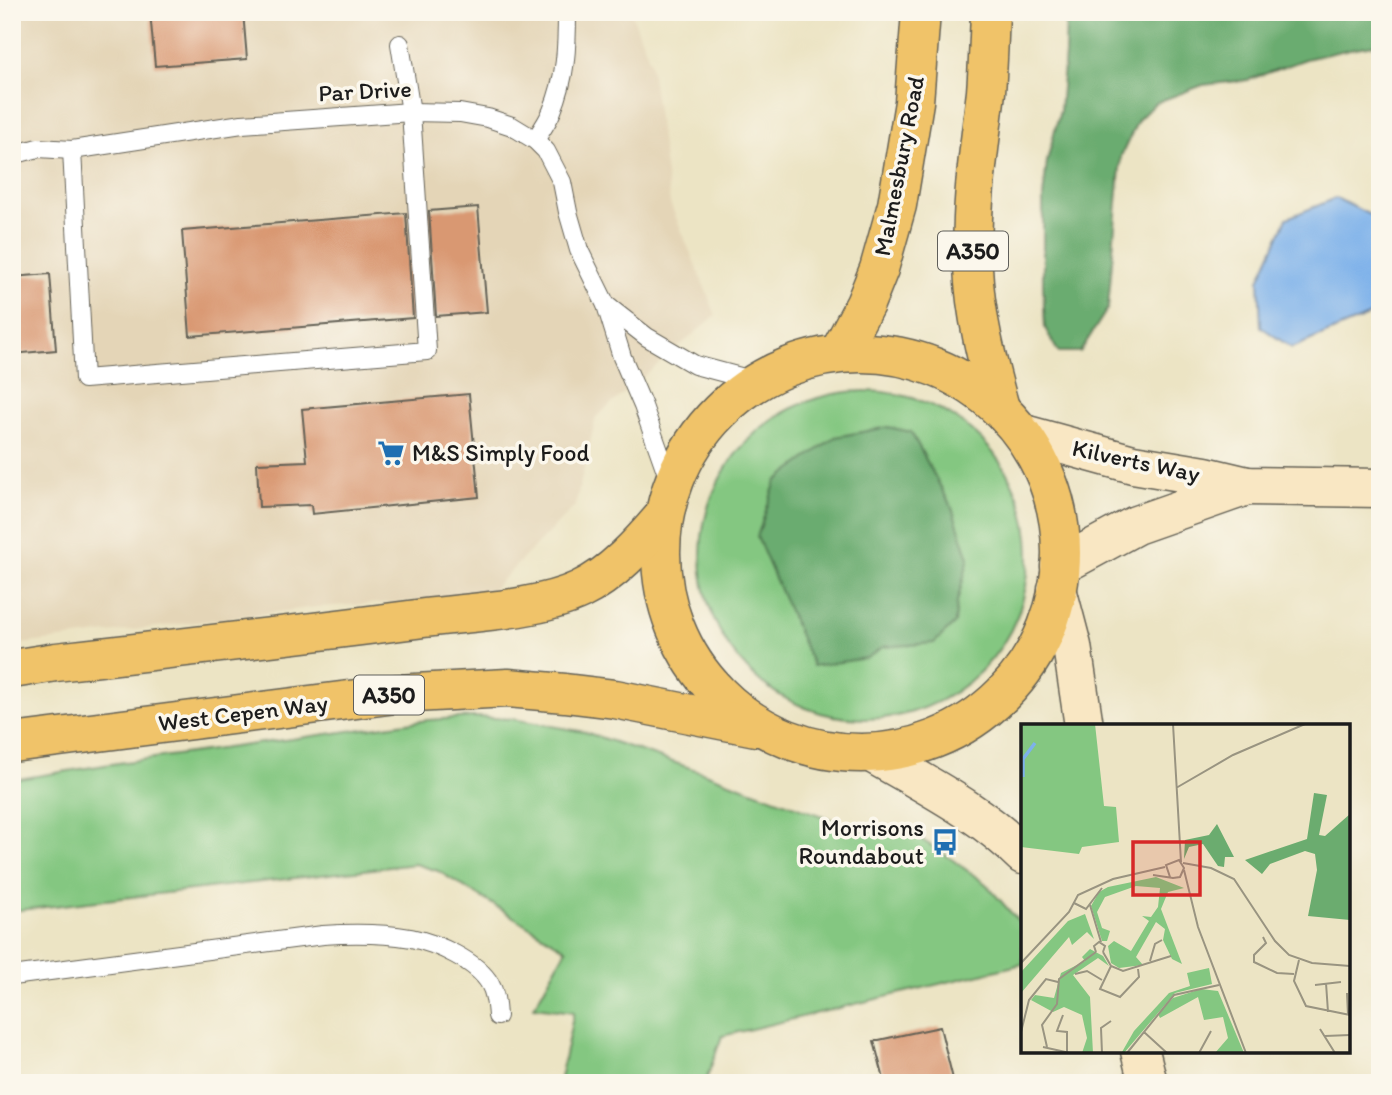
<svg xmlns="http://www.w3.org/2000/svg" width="1392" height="1095" viewBox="0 0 1392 1095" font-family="Itim,sans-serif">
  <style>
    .built { fill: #e4d5b7 }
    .green { fill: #84c781; stroke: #50724e; stroke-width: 2 }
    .forest { fill: #6bac6f; stroke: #446446; stroke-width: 2 }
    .water { fill: #7db1ea; stroke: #4c6683; stroke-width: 2 }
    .building { fill: #d99872 }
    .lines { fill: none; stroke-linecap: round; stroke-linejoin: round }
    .lane-casing { stroke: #656257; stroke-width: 20 }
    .secondary-casing { stroke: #656257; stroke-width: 41 }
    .highway-casing { stroke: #656257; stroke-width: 41 }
    .lane { stroke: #fff; stroke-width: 18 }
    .secondary { stroke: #f9e7c3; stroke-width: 38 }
    .highway { stroke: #f0c369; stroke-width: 38 }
    .labels { text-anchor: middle; stroke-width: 7; stroke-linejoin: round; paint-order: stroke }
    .shield { fill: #fbf7ec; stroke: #5f5e5a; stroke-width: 2 }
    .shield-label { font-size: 23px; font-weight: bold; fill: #1c1c1c }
    .street-label { font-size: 24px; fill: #1c1c1c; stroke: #fbf7ec }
    .poi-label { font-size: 24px; fill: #1c1c1c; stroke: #fbf7ec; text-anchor: start }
    .inset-river { fill: none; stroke: #7db1ea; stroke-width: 3.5 }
    .inset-road { fill: none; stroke: #999481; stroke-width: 2 }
    .view { fill: #d62828; fill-opacity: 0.15; stroke: #d62828; stroke-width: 3.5 }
    .inset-edge { fill: none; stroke: #1c1c1c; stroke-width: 3.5 }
  </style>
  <rect width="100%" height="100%" fill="#fbf7ec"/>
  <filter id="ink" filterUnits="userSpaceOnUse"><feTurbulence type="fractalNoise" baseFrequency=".0143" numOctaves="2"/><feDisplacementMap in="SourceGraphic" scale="14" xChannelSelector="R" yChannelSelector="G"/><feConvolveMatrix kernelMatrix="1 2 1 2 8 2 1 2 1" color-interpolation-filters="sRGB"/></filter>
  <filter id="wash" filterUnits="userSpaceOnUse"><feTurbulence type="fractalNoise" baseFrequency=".00686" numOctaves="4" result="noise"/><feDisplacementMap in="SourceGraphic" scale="28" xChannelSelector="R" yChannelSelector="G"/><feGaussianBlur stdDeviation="1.57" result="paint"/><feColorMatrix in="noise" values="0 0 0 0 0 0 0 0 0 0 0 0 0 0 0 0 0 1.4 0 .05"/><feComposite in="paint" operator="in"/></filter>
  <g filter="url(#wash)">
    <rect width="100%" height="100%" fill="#ece4c4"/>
    <polygon class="built" points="12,12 631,12 650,61 670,203 716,315 596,417 575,506 485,597 317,607 12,645"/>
    <g class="green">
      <circle cx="865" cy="555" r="164"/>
      <polygon points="474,717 513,719 585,732 702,772 847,825 883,825 912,834 943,853 986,884 1020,923 1023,926 1023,964 722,1036 705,1083 559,1083 574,1012 534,1007 566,949 438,871 415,864 12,911 12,780 111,764 428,720"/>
    </g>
    <g class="forest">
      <polygon points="1066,12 1380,12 1380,44 1350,49 1306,59 1248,80 1203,85 1155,103 1138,120 1121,156 1108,308 1080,352 1058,352 1045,328 1043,285 1043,197 1047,161 1060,110 1065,54"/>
      <polygon points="888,427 911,432 952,508 969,558 957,602 955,623 934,643 883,647 867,658 813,666 757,537 776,481 835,437"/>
    </g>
    <polygon class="water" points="1336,198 1380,220 1380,311 1292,348 1261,327 1259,280 1287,218"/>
    <g id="blocks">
      <g class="building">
        <polygon points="150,12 243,12 247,59 155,66"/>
        <polygon points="478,207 487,312 436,316 429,211"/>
        <polygon points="406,213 413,318 190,336 182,231"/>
        <polygon points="50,274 56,350 12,354 12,277"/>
        <polygon points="469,394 479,497 312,514 311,505 259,507 257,463 307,461 302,409"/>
        <polygon points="940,1027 954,1083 885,1083 874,1041"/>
      </g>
    </g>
  </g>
  <g filter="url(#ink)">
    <use href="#blocks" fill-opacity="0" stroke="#656257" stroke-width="2"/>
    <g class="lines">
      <defs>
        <g id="lane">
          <path d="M535 140C541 131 548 121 552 111 566 77 567 48 567 12"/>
          <polyline points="72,150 84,379 427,351 411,112 400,44"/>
          <polyline points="12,155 38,148 72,150 242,124 411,112 460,113 488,118 512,126 535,140 546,151 562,182 568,212 579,250 606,305 622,357 643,406 671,485"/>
          <polyline points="606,305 647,337 695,365 759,382"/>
          <path d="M12 976 323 935C351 933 382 933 411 938 436 943 477 961 490 984 496 994 496 1005 497 1016"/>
        </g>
        <g id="secondary">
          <polyline points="1024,434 1133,464 1205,476 1247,486 1380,488"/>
          <polyline points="1060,566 1136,525 1247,486"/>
          <polyline points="1057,589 1072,646 1084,726"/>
          <path d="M875 755C926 785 981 812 1023 855"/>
          <polyline points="1140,1051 1148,1083"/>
        </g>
        <g id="highway">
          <path d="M990 12C989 39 988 65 986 92 979 150 970 208 973 267 975 315 987 361 1000 408"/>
          <polyline points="839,353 865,304 879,269 897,205 914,102 921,12"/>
          <circle cx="861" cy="553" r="200"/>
          <path d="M12 669 56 662C179 648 302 634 424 618 471 612 538 610 580 590 612 575 640 544 663 517"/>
          <polyline points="12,743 396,694 508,688 565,693 615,699 756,727"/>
        </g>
      </defs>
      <use href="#lane" class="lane-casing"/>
      <use href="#secondary" class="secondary-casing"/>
      <use href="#highway" class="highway-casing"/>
      <use href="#lane" class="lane"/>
      <use href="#secondary" class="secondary"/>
      <use href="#highway" class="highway"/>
    </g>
  </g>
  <defs>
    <symbol id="supermarket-bare" viewBox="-9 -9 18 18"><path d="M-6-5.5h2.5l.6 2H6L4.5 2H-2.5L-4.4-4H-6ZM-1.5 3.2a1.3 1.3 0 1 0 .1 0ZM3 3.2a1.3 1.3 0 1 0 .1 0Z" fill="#1f6fb2" stroke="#fbf7ec" stroke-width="2.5" paint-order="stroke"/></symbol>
    <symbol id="bus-bare" viewBox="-9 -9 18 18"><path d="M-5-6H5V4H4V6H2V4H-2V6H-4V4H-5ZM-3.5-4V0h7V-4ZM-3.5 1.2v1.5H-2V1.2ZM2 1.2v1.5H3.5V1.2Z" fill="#1f6fb2" stroke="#fbf7ec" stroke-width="2.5" paint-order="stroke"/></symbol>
  </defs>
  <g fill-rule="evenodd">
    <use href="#supermarket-bare" x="372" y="434" width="38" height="38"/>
    <use href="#bus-bare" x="926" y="823" width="38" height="38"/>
  </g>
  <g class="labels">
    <g class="shield">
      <rect x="938" y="231.5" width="70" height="39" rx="5"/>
      <rect x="354" y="675.5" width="70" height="39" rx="5"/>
    </g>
    <g class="shield-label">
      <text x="973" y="259">A350</text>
      <text x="389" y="703">A350</text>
    </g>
    <g class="street-label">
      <text transform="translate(365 91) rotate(-3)" y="8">Par Drive</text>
      <text transform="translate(899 166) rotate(-79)" y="8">Malmesbury Road</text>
      <text transform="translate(1136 461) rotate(12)" y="8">Kilverts Way</text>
      <text transform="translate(243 713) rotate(-7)" y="8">West Cepen Way</text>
    </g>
    <g class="poi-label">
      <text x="412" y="461">M&amp;S Simply Food</text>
      <text x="924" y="836" text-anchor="end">Morrisons<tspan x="924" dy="28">Roundabout</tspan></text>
    </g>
  </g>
  <g transform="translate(1021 724)">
    <rect width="329" height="329" fill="#ece4c4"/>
    <path d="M0 0H74L83 82 95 83 98 118 61 123 58 130 0 123ZM135 153 163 164 147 168 140 185 161 240 151 235 142 216 144 205 135 198 115 233 122 241 98 244 90 239 87 222 93 217 110 227 128 197 121 192 130 193 137 183 139 164 115 162 84 173 76 188 81 204 89 207 86 217H81L70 182 78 168 87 163ZM64 190 73 215 66 208 51 221 48 213 0 269V248L47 197ZM69 225 82 232 88 242 77 234 52 251 69 273 72 329H61L66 314 61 291 43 283 32 288 10 276 14 271 33 274 40 249 64 237 61 233ZM188 244 191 260 154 269 103 329H82L101 328 113 307 148 269 169 262 166 249ZM180 265 197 267 223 329H194L207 314 202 293 183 296 177 273 139 294 137 290 152 274Z" fill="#84c781"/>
    <path d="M293 69 306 71 298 111 304 112 329 90V196L287 192 296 146 294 130 284 127 249 140 241 150 224 136 286 115ZM196 100 213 133H204L203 143 197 142 182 120 168 123 163 135 164 116 188 111Z" fill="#6bac6f"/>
    <path class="inset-river" d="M2 53V35L14 19"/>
    <path class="inset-road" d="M152 0 160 138M155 64 212 31 284 0M162 139 190 144 213 155 254 217 268 231 291 239 329 242M163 146 177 203 225 329M132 151 152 154 159 153 163 144 158 136 145 141 149 153M53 179 65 185 81 164M69 181 80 218M242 213 245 219 233 231V238L256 249 273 250M75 228 73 222 78 218 84 222 82 228M82 228 90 242 102 247 150 232M278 236 273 257 285 282 329 291M129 237 134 220 141 216M0 239 48 188 57 171 92 155 144 143M90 242 79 265 99 273 118 253 117 245M54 250 66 247 81 256M305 259 307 288M294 261 320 258M326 269 327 291M42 291 36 307 46 308V329M299 305 314 329M0 308 8 276 25 255 37 258M123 308 146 329M304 312 329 311M22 323 49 329M26 323 21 301 36 280 38 255 75 228M81 329 80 304 90 297M106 329 153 271 198 261M178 329 190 307"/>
    <path class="view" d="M112 118H179V171H112Z"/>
    <rect width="329" height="329" class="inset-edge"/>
  </g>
  <rect width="1392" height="1095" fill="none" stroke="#fbf7ec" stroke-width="42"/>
</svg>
